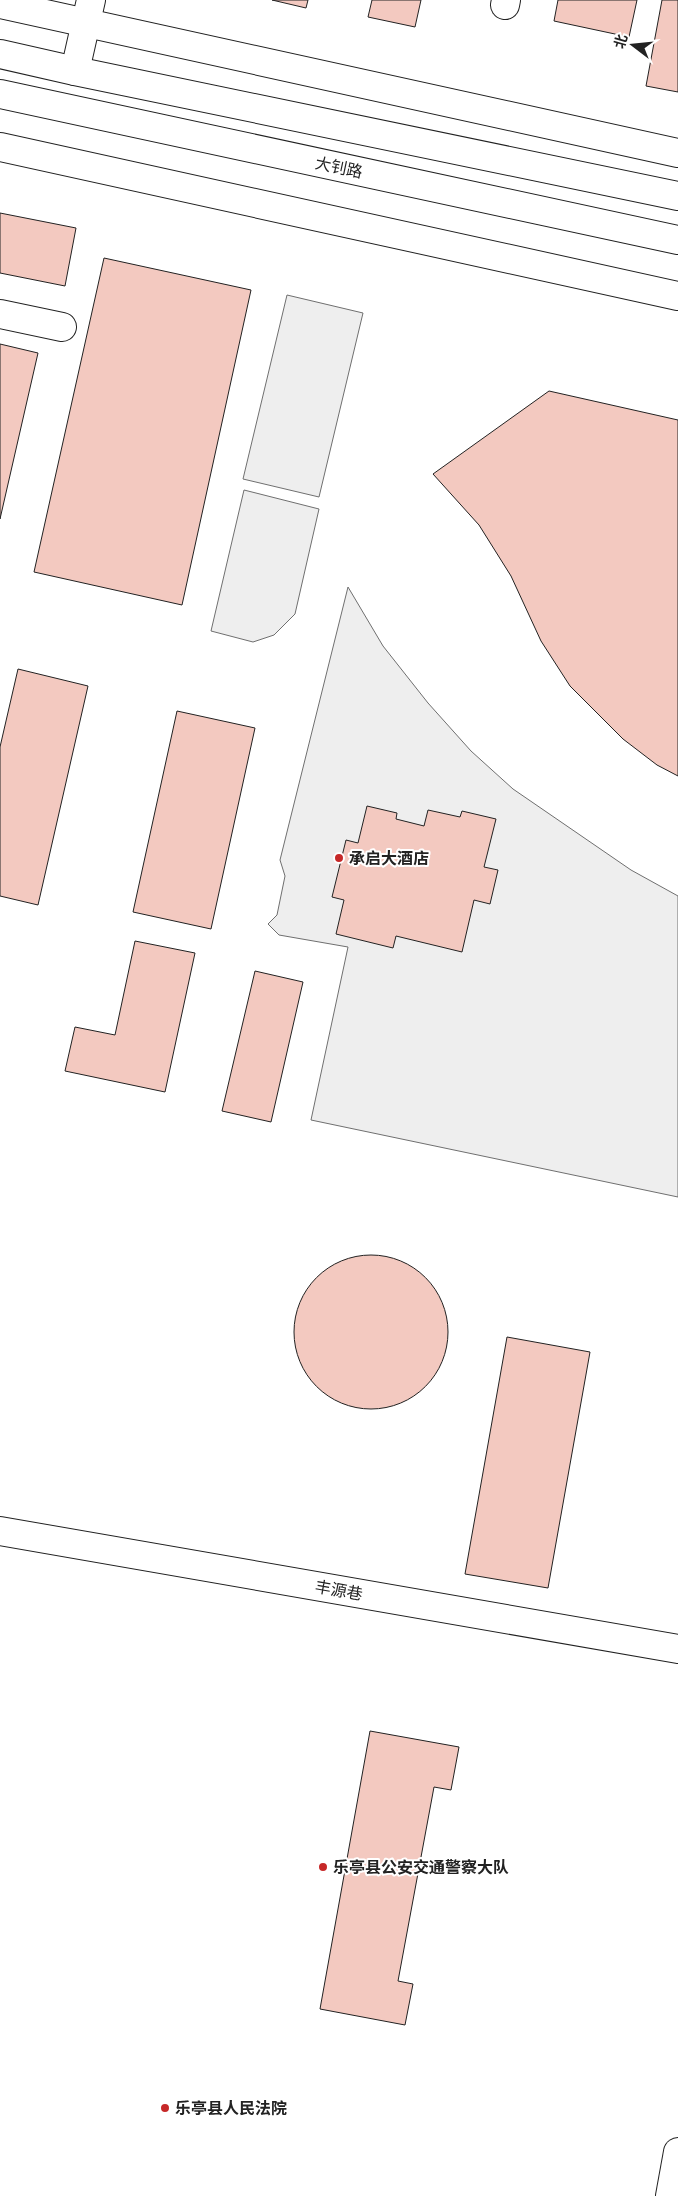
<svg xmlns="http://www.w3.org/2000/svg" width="678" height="2196" viewBox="0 0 678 2196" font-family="'Sofia Sans Condensed','Noto Sans SC',sans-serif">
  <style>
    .green { fill: #eee; stroke: #6f6f6f }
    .building { fill: #f3c9c0; stroke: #222 }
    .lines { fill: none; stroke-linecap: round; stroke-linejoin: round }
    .street-casing { stroke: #222; stroke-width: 30 }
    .secondary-casing { stroke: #222; stroke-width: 30 }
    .primary-casing { stroke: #222; stroke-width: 30 }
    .highway-casing { stroke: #222; stroke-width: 30 }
    .street { stroke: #fff; stroke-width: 28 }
    .secondary { stroke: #fff; stroke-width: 28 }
    .primary { stroke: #fff; stroke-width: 28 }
    .highway { stroke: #fff; stroke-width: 28 }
    .poi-dot { fill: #c62828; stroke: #fff; stroke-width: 2 }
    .labels { text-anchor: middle; stroke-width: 4; stroke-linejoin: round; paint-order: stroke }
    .street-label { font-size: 16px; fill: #222; stroke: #fff }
    .poi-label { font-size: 16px; font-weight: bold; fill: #222; stroke: #fff; text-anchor: start }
  </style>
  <rect width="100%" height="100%" fill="#fff"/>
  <g class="green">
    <polygon points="287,295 363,313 319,497 243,479"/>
    <polygon points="244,490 319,509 295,614 274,635 253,642 211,631"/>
    <polygon points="348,587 383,646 428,703 471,751 513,789 631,870 678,896 678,1197 311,1120 348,947 279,935 268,924 277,915 285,876 280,860"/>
  </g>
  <g class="building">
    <polygon points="272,0 308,0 306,8"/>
    <polygon points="372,0 421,0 415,27 368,17"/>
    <polygon points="558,0 637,0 629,37 554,21"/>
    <polygon points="662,0 678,0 678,92 646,86"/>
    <polygon points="0,213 76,228 65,286 0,273"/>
    <polygon points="104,258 251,290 182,605 34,572"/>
    <polygon points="0,344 38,353 0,519"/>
    <polygon points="549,391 678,420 678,776 657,765 623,739 570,686 541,641 511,576 479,525 433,474"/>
    <polygon points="18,669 88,686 38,905 0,896 0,747"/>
    <polygon points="177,711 255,728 211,929 133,912"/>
    <polygon points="367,806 397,813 396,819 424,826 428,810 460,817 462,811 496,819 484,867 498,870 490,904 474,900 462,952 396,936 393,948 336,934 344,900 332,897 346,840 358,843"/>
    <polygon points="135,941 195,953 165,1092 65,1071 75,1027 115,1035"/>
    <polygon points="255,971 303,982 271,1122 222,1111"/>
    <circle cx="371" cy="1332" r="77"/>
    <polygon points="507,1337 590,1352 548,1588 465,1574"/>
    <polygon points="370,1731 459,1747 451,1790 434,1787 398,1981 413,1984 405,2025 320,2009"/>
  </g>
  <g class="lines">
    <defs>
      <g id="street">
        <polyline points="0,4 678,153"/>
        <polyline points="505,5 506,0"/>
        <polyline points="75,71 91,0"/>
        <polyline points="0,147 678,296"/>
        <polyline points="0,314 62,327"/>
      </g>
      <polyline id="secondary" points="0,1531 678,1649"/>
      <polyline id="primary" points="670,2196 678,2152"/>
      <g id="highway">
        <polyline points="0,54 75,71 678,196"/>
        <polyline points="0,94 678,240"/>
      </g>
    </defs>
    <use href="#street" class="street-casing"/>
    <use href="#secondary" class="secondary-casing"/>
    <use href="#primary" class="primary-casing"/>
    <use href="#highway" class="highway-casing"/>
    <use href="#street" class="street"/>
    <use href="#secondary" class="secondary"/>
    <use href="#primary" class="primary"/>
    <use href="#highway" class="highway"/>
  </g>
  <g class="poi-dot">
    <circle cx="339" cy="858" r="5"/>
    <circle cx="323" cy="1867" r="5"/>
    <circle cx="165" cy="2108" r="5"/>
  </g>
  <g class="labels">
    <g class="street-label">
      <text transform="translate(339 167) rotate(12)" y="6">大钊路</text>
      <text transform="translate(339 1590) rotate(10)" y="6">丰源巷</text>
    </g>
    <g class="poi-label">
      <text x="349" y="864">承启大酒店</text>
      <text x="333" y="1873">乐亭县公安交通警察大队</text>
      <text x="175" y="2114">乐亭县人民法院</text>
    </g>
  </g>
  <g transform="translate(633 45) rotate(286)" stroke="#ffffff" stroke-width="4" paint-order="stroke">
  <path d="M0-4L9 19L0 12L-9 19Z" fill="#222222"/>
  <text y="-8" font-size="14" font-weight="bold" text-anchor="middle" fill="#222222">北</text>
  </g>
</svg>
